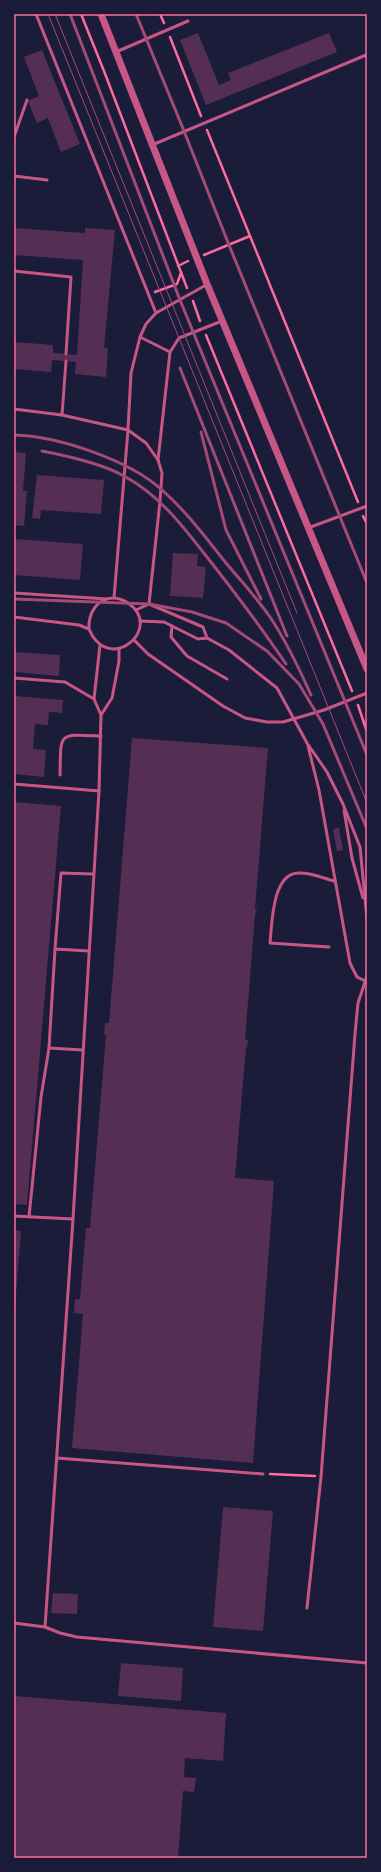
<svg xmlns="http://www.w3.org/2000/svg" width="381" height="1872" viewBox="0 0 381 1872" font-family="Bitter,serif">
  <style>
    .building { fill: #542f53 }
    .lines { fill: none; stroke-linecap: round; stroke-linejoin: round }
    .path { stroke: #ff6b9d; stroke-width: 2.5 }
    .service { stroke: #c65784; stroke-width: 3 }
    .tertiary { stroke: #c65784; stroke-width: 7 }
    .tram { stroke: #a44b75; stroke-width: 1 }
    .rail { stroke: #a44b75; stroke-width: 3 }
    .neatline { fill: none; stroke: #ff6b9d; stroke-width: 1.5 }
  </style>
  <rect width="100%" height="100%" fill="#1b1b3a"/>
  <g class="building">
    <polygon points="198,33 219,85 231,80 228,73 329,33 337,52 206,105 180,40"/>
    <polygon points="42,50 80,144 61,152 48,118 37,123 28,101 39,96 24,57"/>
    <polygon points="14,228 85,233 85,228 115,230 104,348 108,348 106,377 75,374 76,362 52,360 51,372 14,369 14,342 53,345 53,353 77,355 83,260 14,255"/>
    <polygon points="14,452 26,453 23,491 27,491 24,526 14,525"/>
    <polygon points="37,475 104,480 101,514 41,510 40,519 32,518"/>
    <polygon points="14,539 83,544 80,580 14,575"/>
    <polygon points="173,553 198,554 197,566 206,567 203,598 170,596"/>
    <polygon points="14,652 60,655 59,676 14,672"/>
    <polygon points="14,696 63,700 62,713 49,712 48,725 35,724 33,749 46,750 44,777 14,774"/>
    <polygon points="132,738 268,748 255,909 257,909 255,915 245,1040 248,1040 247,1047 246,1047 235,1178 274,1181 253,1463 72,1448 83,1314 74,1313 75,1299 80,1299 86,1228 90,1228 106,1035 104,1035 105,1023 109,1023"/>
    <polygon points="14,802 61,806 27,1205 14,1204"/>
    <polygon points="339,828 343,850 337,851 333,829"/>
    <polygon points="14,1230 21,1231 15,1307 14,1306"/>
    <polygon points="223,1507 273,1511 263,1631 213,1627"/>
    <polygon points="53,1593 78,1594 77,1614 51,1613"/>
    <polygon points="121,1663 183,1668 181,1701 118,1696"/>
    <polygon points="14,1696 226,1713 223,1761 185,1758 184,1777 196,1778 194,1792 183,1791 178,1858 14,1858"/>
  </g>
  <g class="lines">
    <g class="path">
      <polyline points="81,14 104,71 187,288"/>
      <polyline points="160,14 164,23"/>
      <polyline points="170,37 201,116"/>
      <polyline points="207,130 358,502"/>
      <polyline points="204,255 250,236"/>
      <polyline points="178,266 188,261"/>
      <polyline points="155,292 177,284 181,273"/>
      <polyline points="193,301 200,321"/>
      <polyline points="206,335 352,691"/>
      <polyline points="363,516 367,524"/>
      <polyline points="358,705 367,732"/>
      <polyline points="270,1474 315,1476"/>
    </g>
    <g class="service">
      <polyline points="36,14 156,313"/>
      <polyline points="116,52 188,21"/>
      <polyline points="14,137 27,100"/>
      <polyline points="152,145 366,55 367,57"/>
      <polyline points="14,176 47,180"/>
      <polyline points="14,271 71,277 66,354"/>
      <polyline points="140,337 170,352"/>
      <polyline points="14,409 62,415 128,430 146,443 158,460"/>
      <polyline points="62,415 66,361"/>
      <polyline points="308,528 367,506"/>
      <polyline points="14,593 107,599"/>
      <polyline points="114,598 128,430 131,373 140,337 146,324 156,313 206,285"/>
      <polyline points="149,604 160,501 162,473 158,460 170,352 179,338 222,321"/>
      <polyline points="149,604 203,627 207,638"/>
      <polyline points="136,610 149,604"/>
      <path d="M14 617 79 625 89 629C107 673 158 634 134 608 128 602 123 599 115 598 97 597 88 614 89 629"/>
      <polyline points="140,621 164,622 198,639 207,638 229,650 277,688 307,743 327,772 343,804 360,847 367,919"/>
      <polyline points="172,626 171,637 187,656 227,679"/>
      <polyline points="134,640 148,654 223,706 245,718 267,722 283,722 324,710 367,693"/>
      <polyline points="14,678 65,682 94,699"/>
      <polyline points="101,715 112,698 119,661 119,649"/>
      <polyline points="308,746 319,790 350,963 357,977 367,982"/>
      <path d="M60 775C61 732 57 734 101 736"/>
      <polyline points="14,784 99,791"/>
      <polyline points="344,810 352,858 363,898"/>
      <path d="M329 947 270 943C272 924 272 874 298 873 310 872 323 878 334 881"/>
      <polyline points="55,949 49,1048 83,1050"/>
      <polyline points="89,951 55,949 61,873 93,874"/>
      <polyline points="14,1216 73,1219"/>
      <polyline points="29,1217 41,1097 49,1048"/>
      <polyline points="57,1458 263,1474"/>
      <polyline points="307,1608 321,1477 355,1034 358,1003 367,976"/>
      <polyline points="14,1623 45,1627 60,1633 77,1637 367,1663"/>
      <polyline points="45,1627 73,1219 99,791 101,715 94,699 100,645"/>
    </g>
    <polyline class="tertiary" points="101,14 207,284 367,669"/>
    <g class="tram">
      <polyline points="48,14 367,803"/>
      <polyline points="55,14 297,613"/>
    </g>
    <g class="rail">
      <polyline points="70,14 180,300 367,755"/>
      <polyline points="136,14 184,131 229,245 367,583"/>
      <polyline points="180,368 287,636"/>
      <polyline points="201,432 226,530 261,599"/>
      <path d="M14 435C58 436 129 460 162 490 186 511 206 538 226 563 241 581 257 598 270 617 286 641 299 668 311 695"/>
      <path d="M42 451C68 456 101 463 124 476 163 497 187 532 214 566 239 598 263 630 286 664"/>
      <polyline points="14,599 149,604 192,612 226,623 267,651 299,684 323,724 367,829"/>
    </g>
  </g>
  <rect width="381" height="1872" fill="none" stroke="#1b1b3a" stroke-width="30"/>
  <rect x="15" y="15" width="351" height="1842" class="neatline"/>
</svg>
